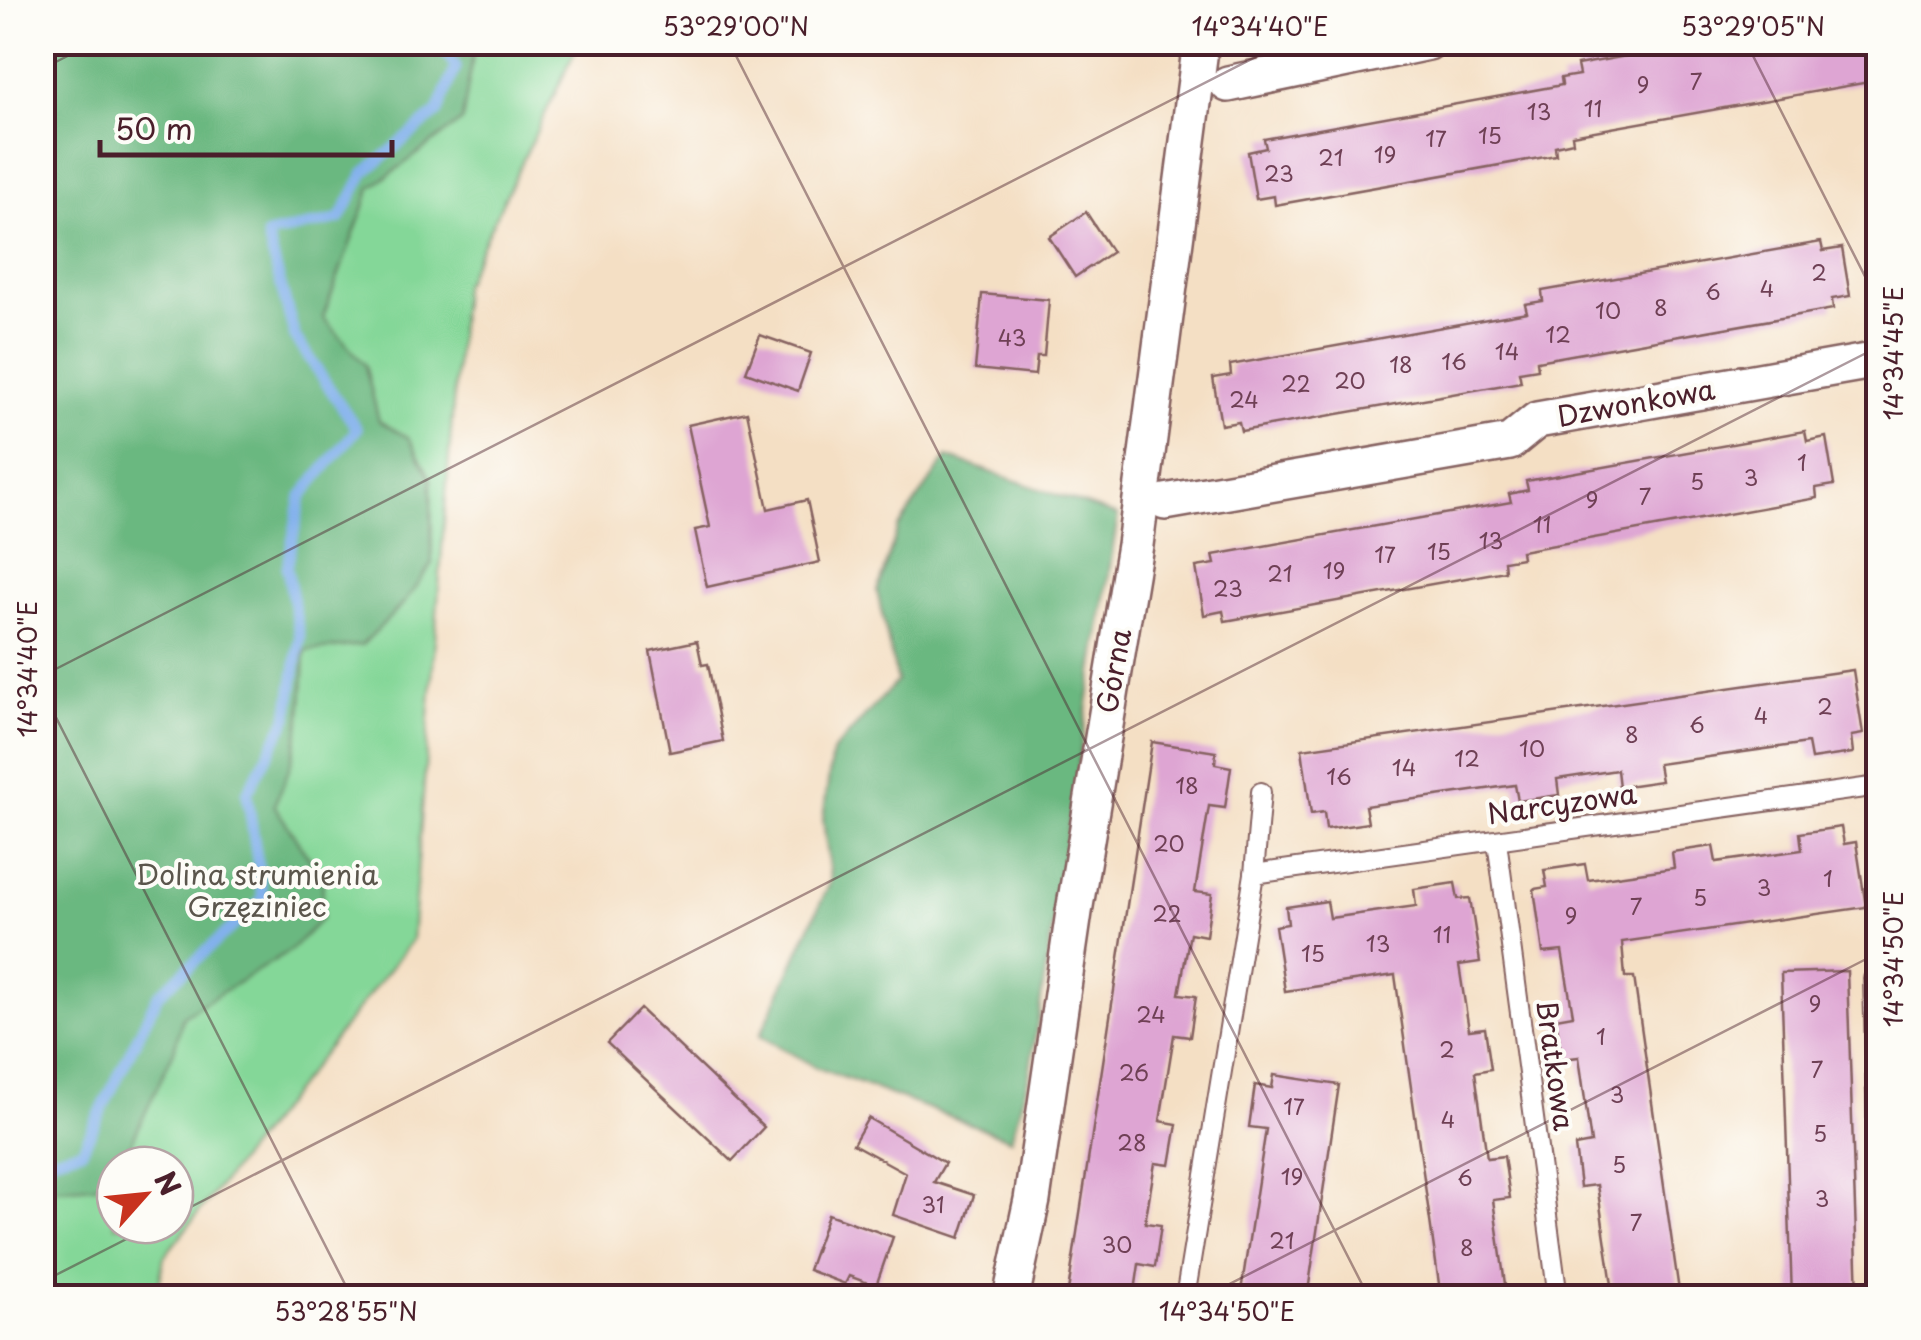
<svg xmlns="http://www.w3.org/2000/svg" width="1921" height="1340" viewBox="0 0 1921 1340" font-family="'Playpen Sans',sans-serif">
  <style>
    .green { fill: #84d798; stroke: #677b62; stroke-width: 2.5; fill-rule: evenodd }
    .forest { fill: #6bb880; stroke: #5a6c56; stroke-width: 2.5 }
    .lines { fill: none; stroke-linecap: round; stroke-linejoin: round }
    .stream { stroke: #82b1ec; stroke-width: 11 }
    .building { fill: #dea5d3 }
    .lane-casing { stroke: #866261; stroke-width: 22 }
    .street-casing { stroke: #866261; stroke-width: 40 }
    .lane { stroke: #fff; stroke-width: 18 }
    .street { stroke: #fff; stroke-width: 35 }
    .ticks { fill: none; stroke: #4a1f2b; stroke-width: 2.5; stroke-opacity: 0.45 }
    .labels { text-anchor: middle; stroke-width: 8; stroke-linejoin: round; paint-order: stroke }
    .number-label { font-size: 22px; fill: #6f4055 }
    .street-label { font-size: 28px; fill: #4a1f2b; stroke: #fdfcf7 }
    .park-label { font-size: 28px; fill: #5b564c; stroke: #fdfcf7 }
    .neatline { fill: none; stroke: #4a1f2b; stroke-width: 4 }
    .ticks-label { font-size: 25px; text-anchor: middle; fill: #4a1f2b }
  </style>
  <rect width="100%" height="100%" fill="#fdfcf7"/>
  <filter id="ink" filterUnits="userSpaceOnUse"><feTurbulence type="fractalNoise" baseFrequency=".01" numOctaves="2"/><feDisplacementMap in="SourceGraphic" scale="20" xChannelSelector="R" yChannelSelector="G"/><feConvolveMatrix kernelMatrix="1 2 1 2 8 2 1 2 1" color-interpolation-filters="sRGB"/></filter>
  <filter id="wash" filterUnits="userSpaceOnUse"><feTurbulence type="fractalNoise" baseFrequency=".0048" numOctaves="4" result="noise"/><feDisplacementMap in="SourceGraphic" scale="40" xChannelSelector="R" yChannelSelector="G"/><feGaussianBlur stdDeviation="2.25" result="paint"/><feColorMatrix in="noise" values="0 0 0 0 0 0 0 0 0 0 0 0 0 0 0 0 0 1.4 0 .05"/><feComposite in="paint" operator="in"/></filter>
  <g filter="url(#wash)">
    <rect width="100%" height="100%" fill="#f4dfc4"/>
    <path class="green" d="M280 43H579L462 287 412 940 164 1257 157 1297 43 1298V928ZM115 1165H175V1225H115Z"/>
    <g class="forest">
      <path d="M43 42 475 43 462 121 371 188 323 317 365 365 379 421 409 438 431 479 432 564 405 602 362 645 305 651C303 711 301 751 274 805L323 879 322 918 291 950 183 1016 174 1051 121 1165H115V1170L95 1186 43 1190Z"/>
      <polygon points="947,457 1118,516 1029,1075 1011,1139 818,1068 760,1036 831,880 823,819 832,753 897,681 877,591 898,528"/>
    </g>
    <g class="lines">
      <polyline class="stream" points="42,1161 82,1150 158,995 263,899 247,793 288,717 300,638 287,568 301,497 357,429 295,337 267,235 340,219 364,173 438,112 456,67 438,42"/>
    </g>
    <g id="blocks">
      <g class="building">
        <polygon points="1703,42 1878,42 1878,70 1867,72 1869,82 1572,135 1573,142 1555,146 1556,155 1275,205 1274,196 1256,199 1248,152 1266,148 1264,139 1562,85 1561,78 1579,75 1577,65"/>
        <polygon points="1086,212 1112,252 1075,277 1049,237"/>
        <polygon points="1821,242 1823,251 1842,248 1850,296 1832,299 1833,309 1537,361 1538,369 1519,372 1521,382 1241,431 1239,422 1221,425 1213,378 1231,375 1230,365 1527,312 1525,304 1543,301 1542,291"/>
        <polygon points="982,294 1049,300 1044,356 1037,356 1035,375 975,369"/>
        <polygon points="760,335 811,353 798,391 746,372"/>
        <polygon points="747,412 768,509 807,500 820,562 707,587 695,530 710,527 688,425"/>
        <polygon points="1805,431 1807,441 1826,437 1834,485 1816,488 1817,498 1521,551 1522,558 1504,561 1505,571 1225,621 1223,611 1204,615 1196,567 1215,564 1213,555 1511,502 1509,494 1528,490 1526,481"/>
        <polygon points="697,641 702,665 708,664 723,741 670,752 650,651"/>
        <polygon points="1853,670 1863,734 1851,736 1853,753 1811,759 1808,743 1658,764 1661,781 1619,787 1617,770 1557,779 1559,795 1518,801 1515,785 1365,806 1368,823 1326,829 1324,812 1311,814 1302,749"/>
        <polygon points="1152,742 1216,752 1215,764 1231,767 1225,808 1209,806 1195,892 1212,894 1206,936 1190,933 1179,994 1196,996 1190,1037 1174,1035 1160,1121 1177,1124 1170,1165 1155,1163 1145,1223 1161,1225 1155,1267 1139,1264 1134,1298 1067,1298"/>
        <polygon points="1841,827 1844,844 1856,842 1866,907 1622,942 1625,977 1634,977 1680,1298 1614,1298 1597,1185 1580,1187 1575,1146 1591,1143 1579,1057 1562,1059 1556,1018 1573,1015 1562,951 1543,953 1534,889 1547,887 1544,870 1585,864 1588,880 1674,868 1672,852 1713,846 1716,862 1802,850 1800,833"/>
        <polygon points="1455,883 1458,899 1470,898 1480,962 1459,965 1469,1030 1485,1028 1491,1069 1475,1072 1487,1158 1504,1156 1510,1198 1493,1200 1507,1298 1441,1298 1395,975 1285,991 1275,926 1288,924 1286,907 1327,901 1330,918 1416,906 1414,889"/>
        <polygon points="1847,971 1858,1296 1792,1298 1781,973"/>
        <polygon points="640,1009 764,1127 732,1161 607,1043"/>
        <polygon points="1274,1075 1339,1085 1307,1298 1240,1298 1266,1129 1249,1127 1255,1085 1272,1088"/>
        <polygon points="868,1118 945,1163 934,1182 974,1195 960,1238 893,1215 906,1173 853,1144"/>
        <polygon points="828,1214 893,1237 876,1286 849,1276 845,1284 808,1270"/>
      </g>
    </g>
  </g>
  <g filter="url(#ink)">
    <use href="#blocks" fill-opacity="0" stroke="#866261" stroke-width="2.5"/>
    <g class="lines">
      <defs>
        <g id="lane">
          <polyline points="1497,841 1558,1298"/>
          <polyline points="1254,874 1878,786"/>
          <polyline points="1873,979 1878,1172"/>
          <polyline points="1185,1298 1254,874 1261,792"/>
        </g>
        <g id="street">
          <polyline points="1228,84 1428,42"/>
          <polyline points="1165,502 1510,442 1537,420 1878,360"/>
          <polyline points="1011,1298 1032,1200 1074,912 1135,545 1201,42"/>
        </g>
      </defs>
      <use href="#lane" class="lane-casing"/>
      <use href="#street" class="street-casing"/>
      <use href="#lane" class="lane"/>
      <use href="#street" class="street"/>
    </g>
  </g>
  <path class="ticks" d="M729 42 1369 1298M1746 42 1878 302M42 69 95 42M42 676 1285 42M42 690 352 1298M175 1215 1878 347M42 1282 154 1225M1202 1298 1878 953"/>
  <g class="labels">
    <g class="number-label">
      <text x="1696" y="90">7</text>
      <text x="1643" y="93">9</text>
      <text x="1593" y="117">11</text>
      <text x="1539" y="120">13</text>
      <text x="1490" y="144">15</text>
      <text x="1436" y="147">17</text>
      <text x="1385" y="163">19</text>
      <text x="1331" y="166">21</text>
      <text x="1279" y="182">23</text>
      <text x="1819" y="281">2</text>
      <text x="1767" y="297">4</text>
      <text x="1713" y="300">6</text>
      <text x="1661" y="316">8</text>
      <text x="1608" y="319">10</text>
      <text x="1558" y="343">12</text>
      <text x="1012" y="346">43</text>
      <text x="1507" y="360">14</text>
      <text x="1454" y="370">16</text>
      <text x="1401" y="373">18</text>
      <text x="1350" y="389">20</text>
      <text x="1296" y="392">22</text>
      <text x="1244" y="408">24</text>
      <text x="1802" y="471">1</text>
      <text x="1751" y="486">3</text>
      <text x="1697" y="490">5</text>
      <text x="1645" y="505">7</text>
      <text x="1592" y="508">9</text>
      <text x="1542" y="533">11</text>
      <text x="1491" y="549">13</text>
      <text x="1439" y="560">15</text>
      <text x="1385" y="563">17</text>
      <text x="1334" y="579">19</text>
      <text x="1280" y="582">21</text>
      <text x="1228" y="597">23</text>
      <text x="1825" y="715">2</text>
      <text x="1761" y="724">4</text>
      <text x="1697" y="733">6</text>
      <text x="1632" y="743">8</text>
      <text x="1532" y="757">10</text>
      <text x="1467" y="767">12</text>
      <text x="1404" y="776">14</text>
      <text x="1339" y="785">16</text>
      <text x="1187" y="794">18</text>
      <text x="1169" y="852">20</text>
      <text x="1828" y="887">1</text>
      <text x="1764" y="896">3</text>
      <text x="1700" y="906">5</text>
      <text x="1636" y="915">7</text>
      <text x="1167" y="922">22</text>
      <text x="1571" y="924">9</text>
      <text x="1442" y="943">11</text>
      <text x="1378" y="952">13</text>
      <text x="1313" y="962">15</text>
      <text x="1815" y="1012">9</text>
      <text x="1151" y="1023">24</text>
      <text x="1601" y="1045">1</text>
      <text x="1447" y="1058">2</text>
      <text x="1817" y="1078">7</text>
      <text x="1134" y="1081">26</text>
      <text x="1617" y="1103">3</text>
      <text x="1294" y="1115">17</text>
      <text x="1448" y="1128">4</text>
      <text x="1820" y="1142">5</text>
      <text x="1132" y="1151">28</text>
      <text x="1619" y="1173">5</text>
      <text x="1292" y="1185">19</text>
      <text x="1465" y="1186">6</text>
      <text x="1822" y="1207">3</text>
      <text x="933" y="1213">31</text>
      <text x="1636" y="1231">7</text>
      <text x="1282" y="1249">21</text>
      <text x="1117" y="1253">30</text>
      <text x="1467" y="1256">8</text>
    </g>
    <g class="street-label">
      <text transform="translate(1636 403) rotate(-10)" y="10">Dzwonkowa</text>
      <text transform="translate(1114 671) rotate(-80)" y="10">Górna</text>
      <text transform="translate(1562 804) rotate(-8)" y="10">Narcyzowa</text>
      <text transform="translate(1555 1065) rotate(82)" y="10">Bratkowa</text>
    </g>
    <g class="park-label">
      <text x="257" y="885">Dolina strumienia<tspan x="257" dy="32">Grzęziniec</tspan></text>
    </g>
  </g>
  <rect width="1921" height="1340" fill="none" stroke="#fdfcf7" stroke-width="110"/>
  <g transform="translate(145 1195) rotate(63)"><circle r="48" fill="#fdfcf7" stroke="#b5a4a5" stroke-width="2.5"/>
  <path d="M0-8L18 38L0 25L-18 38Z" fill="#c8321e"/>
  <text y="-15" font-size="28" font-weight="bold" text-anchor="middle" fill="#4a1f2b">N</text>
  </g>
  <path d="M100 140v15h292v-15" fill="none" stroke="#4a1f2b" stroke-width="5"/>
  <text x="115" y="140" font-size="30" fill="#4a1f2b" stroke="#fdfcf7" stroke-width="8" paint-order="stroke">50 m</text>
  <rect x="55" y="55" width="1811" height="1230" class="neatline"/>
  <g class="ticks-label">
    <text x="736" y="36">53°29'00"N</text>
    <text x="1260" y="36">14°34'40"E</text>
    <text x="1753" y="36">53°29'05"N</text>
    <text transform="translate(1894 353) rotate(-90)" y="9">14°34'45"E</text>
    <text transform="translate(28 669) rotate(-90)" y="9">14°34'40"E</text>
    <text transform="translate(1894 959) rotate(-90)" y="9">14°34'50"E</text>
    <text x="346" y="1321">53°28'55"N</text>
    <text x="1227" y="1321">14°34'50"E</text>
  </g>
</svg>
